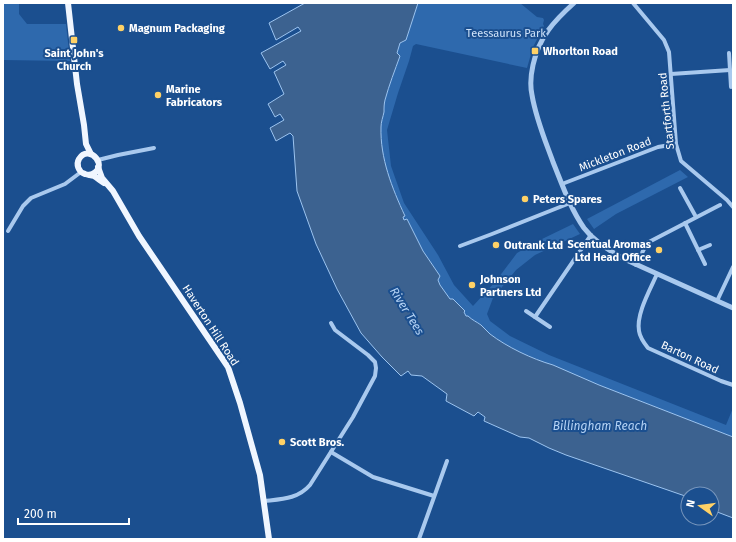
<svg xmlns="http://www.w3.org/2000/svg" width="736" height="542" viewBox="0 0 736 542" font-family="'Fira Sans',sans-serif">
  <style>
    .green { fill: #2e69ad }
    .water { fill: #3c6290; stroke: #9cc4f0 }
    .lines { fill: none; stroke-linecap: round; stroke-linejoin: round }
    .minor { stroke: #a9c9ee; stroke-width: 4 }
    .tertiary { stroke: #a9c9ee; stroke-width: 5 }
    .primary { stroke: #f0f6ff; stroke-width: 6 }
    .poi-dot { fill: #ffd166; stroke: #1b4f8f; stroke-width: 1.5 }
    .labels { text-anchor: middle; stroke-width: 4; stroke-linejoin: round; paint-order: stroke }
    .poi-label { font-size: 11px; font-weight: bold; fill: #fff; stroke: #1b4f8f; text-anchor: start }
    .park-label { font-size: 11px; fill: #cfe3fa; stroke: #1b4f8f }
    .street-label { font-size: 11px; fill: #fff; stroke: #1b4f8f }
    .water-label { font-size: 12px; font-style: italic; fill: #b5d3f5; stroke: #1b4f8f }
  </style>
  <rect width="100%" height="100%" fill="#1b4f8f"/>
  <g class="green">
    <polygon points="3,3 19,3 19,14 27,24 66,24 70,61 3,60"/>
    <path d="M418 3H520L537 17 543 18 544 20 543 24 544 26 533 47 527 68 416 44 413 46 409 61 398 93 387 130 391 166 404 203 438 255 454 285 473 306 496 281 517 253 542 239 573 224 580 234 535 255 516 270 493 298 487 314 490 321 510 336 549 355 726 425 733 408V437L599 385 526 355 506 345 490 334 480 324 472 320 468 316H466L464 312 465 311C453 302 443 295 438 279L440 276 423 251 407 219 404 220 403 217 405 215C392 188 379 158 381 127 381 122 383 117 384 112 384 108 384 104 385 100 389 85 395 70 400 56L397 53 400 43 406 40Z"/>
    <polygon points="680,170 688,177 616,214 594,229 587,219"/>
  </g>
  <path class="water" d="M305 3H418L406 40 400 43 397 53 400 56C395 70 389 85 385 100 384 104 384 108 384 112 383 117 381 122 381 127 380 158 392 188 405 216L403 217 404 220 407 219 423 251 440 276 438 280 440 285 450 299H453L465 311 464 312 466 316H468C472 320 477 322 481 325 484 328 487 331 490 334 507 347 532 359 553 365L599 385 733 437V518L712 510V494H688V497L566 455 549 448 529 438 520 437 484 421 485 417 478 412 474 416 446 401 447 394 422 376 411 375 408 371 401 376 382 357 361 333 337 289 316 244 297 191 293 136 290 133 276 141 270 128 284 120 280 114 275 117 268 104 284 94 274 72 286 65 283 61 270 69 261 53 301 31 298 27 276 40 269 23Z"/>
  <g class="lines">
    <g class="minor">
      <polyline points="633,3 664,40 669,52 676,144 681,161 727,200 733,207"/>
      <polyline points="729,53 731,87"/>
      <polyline points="671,74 730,70"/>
      <polyline points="98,160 118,155 154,148"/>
      <polyline points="562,184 658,147 676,144"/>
      <polyline points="680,188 696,217"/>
      <polyline points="685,223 705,264"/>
      <polyline points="8,231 23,206 31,198 65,184 81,172"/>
      <polyline points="460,246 492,234 570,203"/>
      <polyline points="698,250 710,245"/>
      <polyline points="636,265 647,243 720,205"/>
      <path d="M657 274C650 290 636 314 639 331 640 338 644 343 648 348L721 381 733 385"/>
      <polyline points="717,301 733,267"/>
      <polyline points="526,311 535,317"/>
      <polyline points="550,327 535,317 591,235"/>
      <polyline points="331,452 373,477 434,496"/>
      <path d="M264 501C282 499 298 499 310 485L353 417 375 376 376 368 375 362 368 355 335 330 331 323"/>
      <polyline points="419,539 447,461"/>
    </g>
    <path class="tertiary" d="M574 3C554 21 539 37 533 65 531 74 530 86 532 95 536 119 545 140 553 162 562 184 570 208 584 228 594 241 608 250 622 258L733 308"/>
    <g class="primary">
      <polyline points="68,3 77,84 84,125 86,144 91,154"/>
      <polyline points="98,167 102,178 113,191 139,236 228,367 240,403 260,475 269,539"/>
      <path d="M89 175C112 169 89 142 79 159 76 164 78 172 85 174 88 175 91 175 94 176 97 178 101 181 104 183"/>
    </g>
  </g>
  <g class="poi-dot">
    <circle cx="121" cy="28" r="4"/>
    <rect x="70" y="36" width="8" height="8" rx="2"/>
    <rect x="531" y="47" width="8" height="8" rx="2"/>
    <circle cx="158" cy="95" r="4"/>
    <circle cx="525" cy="199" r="4"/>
    <circle cx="496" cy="245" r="4"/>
    <circle cx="659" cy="250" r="4"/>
    <circle cx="472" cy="285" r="4"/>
    <circle cx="282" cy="442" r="4"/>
  </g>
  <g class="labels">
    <g class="poi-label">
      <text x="129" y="32">Magnum Packaging</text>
      <text x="543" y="55">Whorlton Road</text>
      <text x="74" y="57" text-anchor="middle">Saint John's<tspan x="74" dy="13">Church</tspan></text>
      <text x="166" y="93">Marine<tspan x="166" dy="13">Fabricators</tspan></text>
      <text x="533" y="203">Peters Spares</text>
      <text x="651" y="248" text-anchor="end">Scentual Aromas<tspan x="651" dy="13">Ltd Head Office</tspan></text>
      <text x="504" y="249">Outrank Ltd</text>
      <text x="480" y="283">Johnson<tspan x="480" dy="13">Partners Ltd</tspan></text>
      <text x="290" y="446">Scott Bros.</text>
    </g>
    <g class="park-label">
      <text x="506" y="37">Teessaurus Park</text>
    </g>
    <g class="street-label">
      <text transform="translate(666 111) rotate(-96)" y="4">Startforth Road</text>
      <text transform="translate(615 154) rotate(-21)" y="4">Mickleton Road</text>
      <text transform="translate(211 325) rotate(57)" y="4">Haverton Hill Road</text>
      <text transform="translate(690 357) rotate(25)" y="4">Barton Road</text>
    </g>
    <g class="water-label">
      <text transform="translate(407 311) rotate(58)" y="4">River Tees</text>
      <text x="600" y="430">Billingham Reach</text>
    </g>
  </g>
  <rect width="736" height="542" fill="none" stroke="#ffffff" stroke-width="8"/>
  <g transform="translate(700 506) rotate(284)"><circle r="19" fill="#1b4f8f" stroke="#7695bc"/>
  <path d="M0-3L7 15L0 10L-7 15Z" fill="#ffd166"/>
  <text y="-6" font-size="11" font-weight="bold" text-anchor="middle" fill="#ffffff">N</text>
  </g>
  <path d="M18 518v6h111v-6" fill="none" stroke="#ffffff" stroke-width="2"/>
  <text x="24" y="518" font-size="12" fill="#ffffff" stroke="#1b4f8f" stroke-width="3" paint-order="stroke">200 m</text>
</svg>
